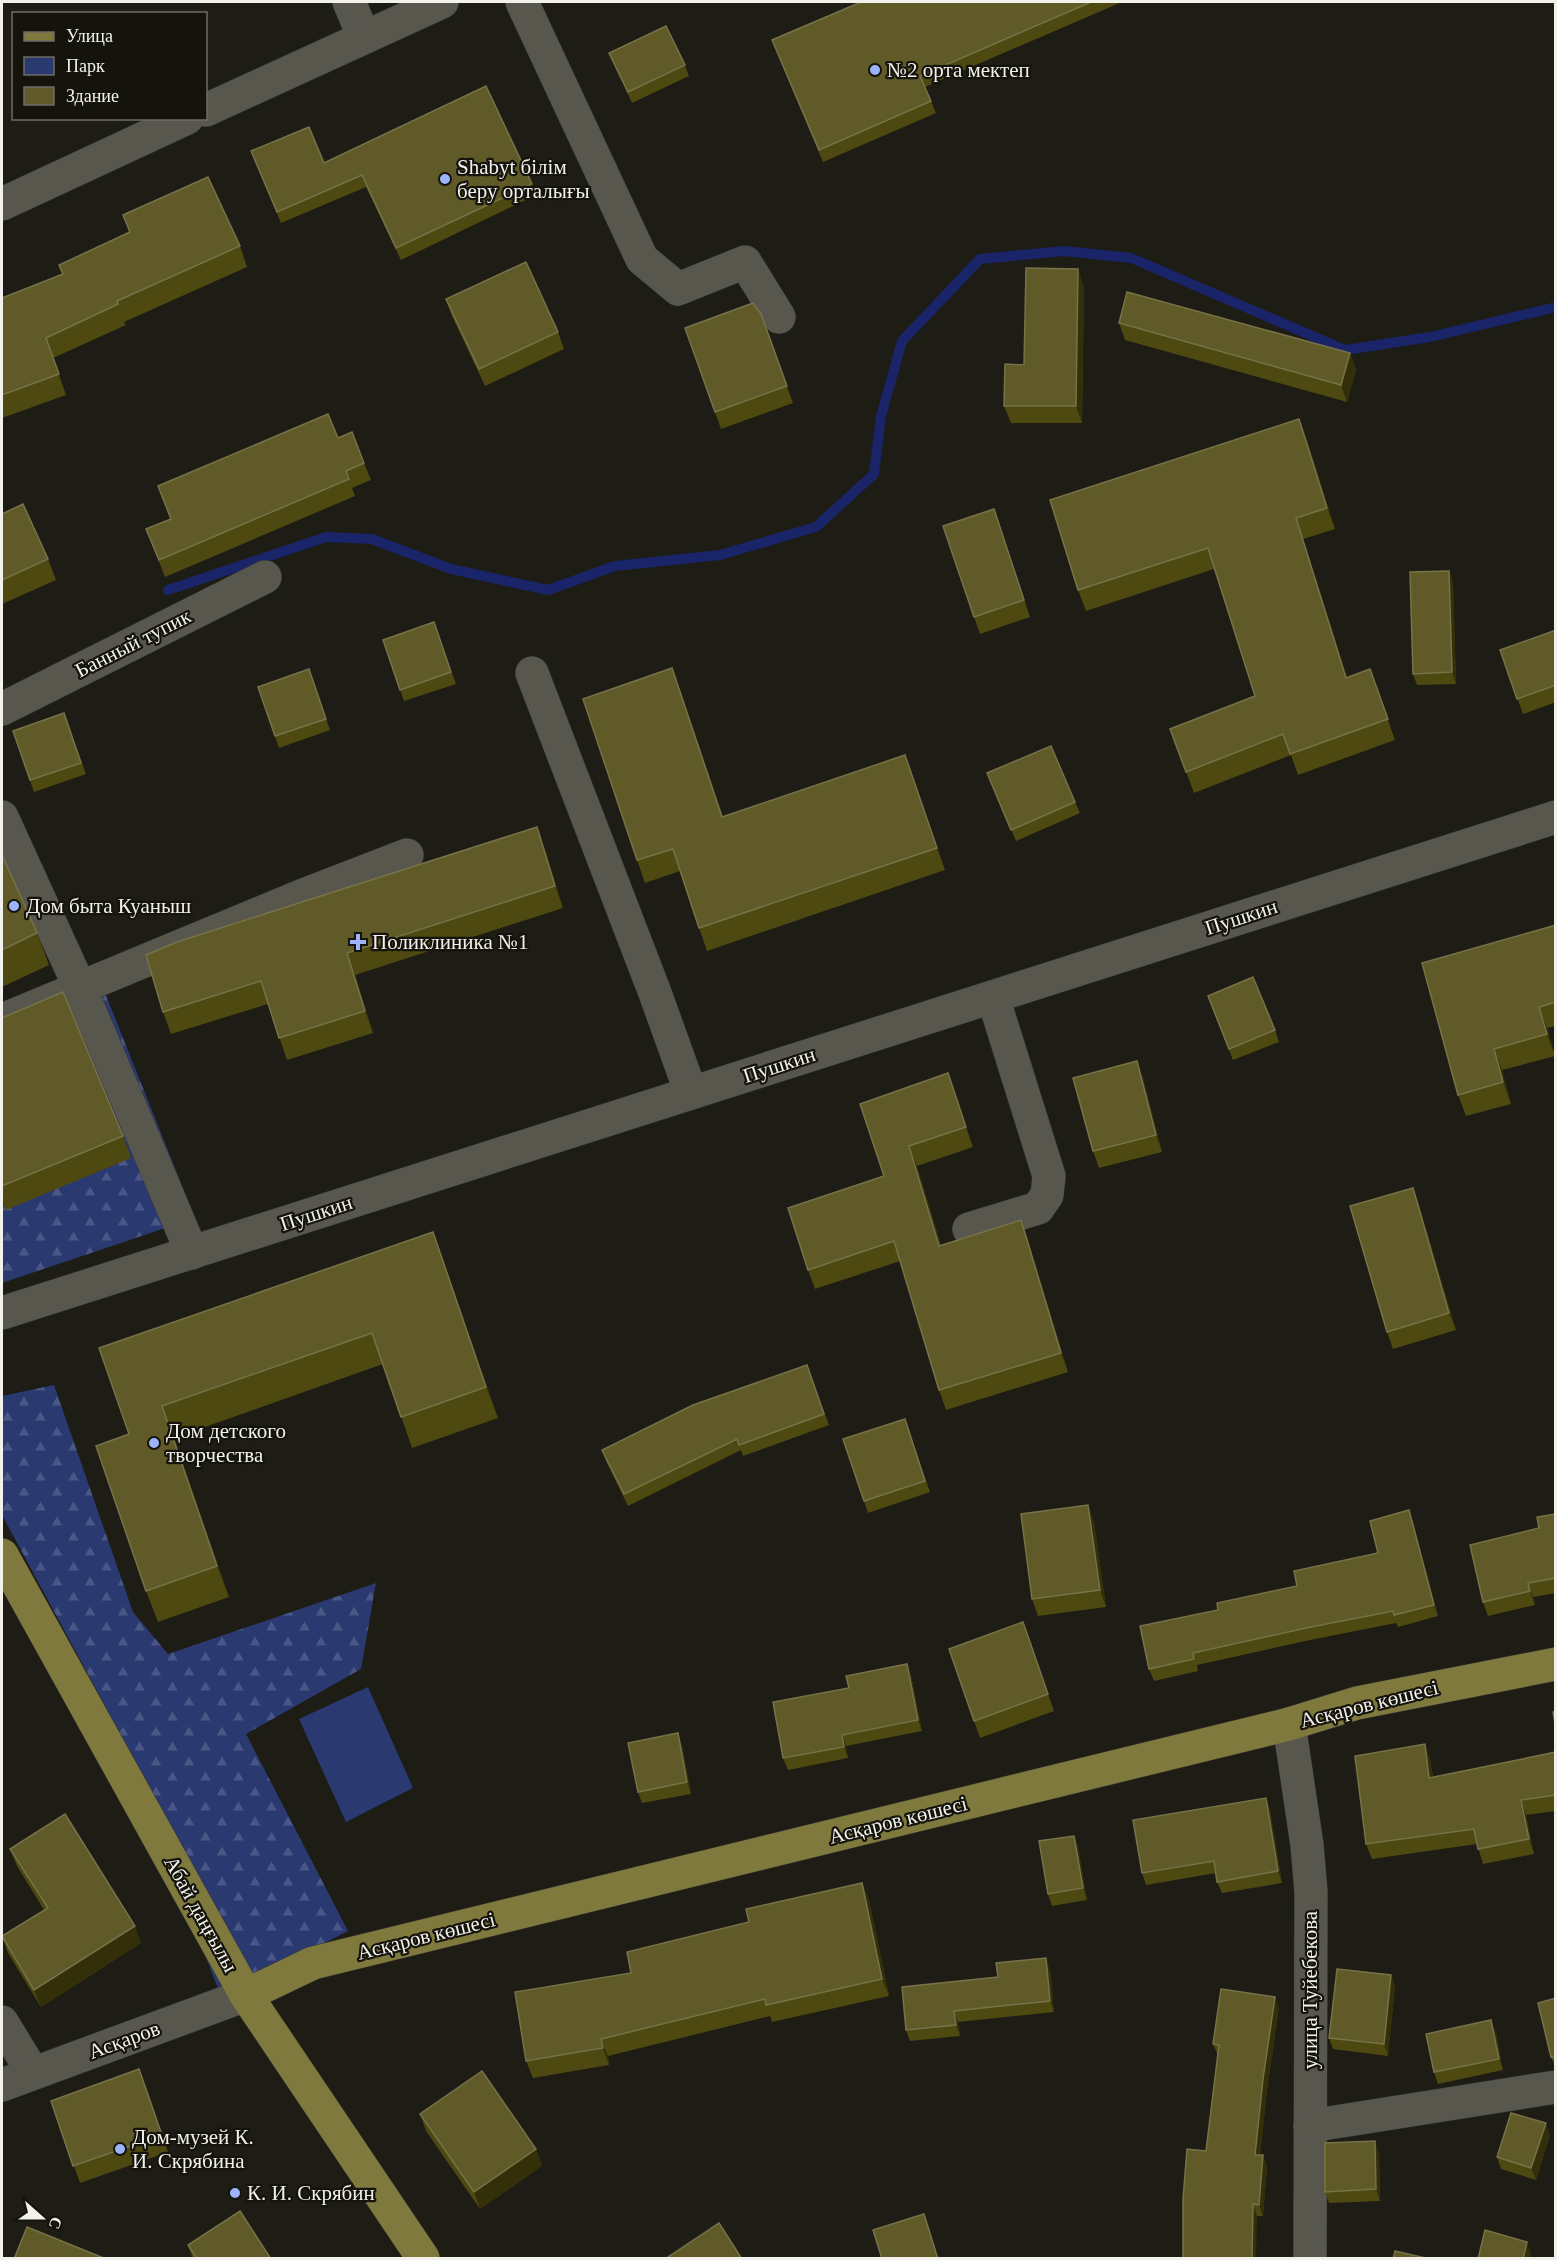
<svg xmlns="http://www.w3.org/2000/svg" width="1557" height="2260" viewBox="0 0 1557 2260" font-family="'Times New Roman',serif">
  <style>
    .green { fill: #2b3971 }
    .forest { fill: url(#forest-firs) }
    .lines { fill: none; stroke-linecap: round; stroke-linejoin: round }
    .stream { stroke: #1a2569; stroke-width: 10 }
    .minor-casing { stroke: #363632; stroke-width: 34 }
    .major-casing { stroke: #363632; stroke-width: 34 }
    .minor { stroke: #58574e; stroke-width: 33 }
    .major { stroke: #80793d; stroke-width: 33 }
    .wall { fill: #4e4811 }
    .shaded-wall { fill: #332f09 }
    .building { fill: #605a29; stroke: #777248; stroke-width: 1.5 }
    .poi-dot { fill: #9db4fd; stroke: #14130c; stroke-width: 2 }
    .labels { text-anchor: middle; stroke-width: 4.5; stroke-linejoin: round; paint-order: stroke }
    .poi-label { font-size: 21px; fill: #f2f1ec; stroke: #14130c; text-anchor: start }
    .street-label { font-size: 21px; fill: #f2f1ec; stroke: #14130c }
  </style>
  <defs>
    <pattern id="forest-firs" width="22" height="20" patternUnits="userSpaceOnUse" patternTransform="scale(1.5)"><rect width="22" height="20" fill="#2b3971"/><path d="M5 1l3.5 6h-7zM16 11l3.5 6h-7z" fill="#4a5685"/></pattern>
  </defs>
  <rect width="100%" height="100%" fill="#1d1c15"/>
  <polygon class="green" points="368,1687 413,1788 346,1822 299,1719"/>
  <g class="forest">
    <polygon points="97,973 195,1218 2,1283 2,1016"/>
    <polygon points="54,1385 133,1612 168,1654 376,1583 361,1669 246,1734 348,1931 221,1996 117,1728 2,1515 2,1396"/>
  </g>
  <g class="lines">
    <polyline class="stream" points="168,590 326,537 372,539 451,569 548,590 615,566 720,555 816,527 874,474 881,416 902,341 980,259 1064,251 1131,258 1345,350 1430,337 1556,307"/>
    <defs>
      <g id="minor">
        <polyline points="349,2 364,37"/>
        <polyline points="522,2 642,259 678,289 745,262 779,317"/>
        <polyline points="206,110 442,2"/>
        <polyline points="2,204 187,118"/>
        <polyline points="532,673 655,993 691,1093"/>
        <polyline points="2,709 265,577"/>
        <polyline points="2,817 80,988 192,1253"/>
        <polyline points="2,1020 301,896 407,855"/>
        <polyline points="969,1229 1038,1208 1047,1195 1049,1176 993,997"/>
        <polyline points="2,1313 1556,817"/>
        <polyline points="1289,1724 1307,1845 1311,1892 1310,2258"/>
        <polyline points="2,2022 33,2073"/>
        <polyline points="2,2085 246,1995"/>
        <polyline points="1310,2126 1556,2087"/>
      </g>
      <g id="major">
        <polyline points="2,1555 246,1995 423,2258"/>
        <polyline points="246,1995 313,1963 1289,1724 1357,1703 1556,1664"/>
      </g>
    </defs>
    <use href="#minor" class="minor-casing"/>
    <use href="#major" class="major-casing"/>
    <use href="#minor" class="minor"/>
    <use href="#major" class="major"/>
  </g>
  <g class="wall">
    <polygon points="861,2 1122,2 925,87 936,113 823,162 772,40"/>
    <polygon points="609,53 685,65 689,76 632,103 614,64"/>
    <polygon points="251,151 324,163 532,184 536,195 401,260 366,187 281,223"/>
    <polygon points="123,215 240,246 247,267 124,322 126,325 53,358 66,395 2,418 2,298 62,275 59,265 129,232"/>
    <polygon points="1084,286 1082,423 1011,423 1004,406 1024,365"/>
    <polygon points="446,299 558,332 564,349 485,386 452,316"/>
    <polygon points="761,314 793,403 721,429 685,328"/>
    <polygon points="1119,323 1350,353 1356,370 1347,402 1125,340"/>
    <polygon points="338,438 364,463 371,480 352,488 355,496 165,577 146,529 171,519 158,486"/>
    <polygon points="1307,440 1335,529 1303,539 1347,677 1370,669 1395,740 1298,775 1291,755 1194,793 1170,729 1255,696 1214,569 1086,611 1078,590"/>
    <polygon points="2,514 48,559 56,580 2,604"/>
    <polygon points="1000,526 1030,617 980,634 974,617"/>
    <polygon points="1449,571 1453,582 1456,684 1417,685 1413,674"/>
    <polygon points="434,622 456,684 404,701 383,640"/>
    <polygon points="1556,630 1556,702 1523,714 1500,650"/>
    <polygon points="309,669 330,730 279,748 258,687"/>
    <polygon points="680,690 723,817 913,777 945,870 707,951 680,871 645,883 637,860"/>
    <polygon points="64,713 86,774 34,792 13,731"/>
    <polygon points="987,773 1075,802 1080,813 1016,841"/>
    <polygon points="545,849 563,908 355,975 373,1033 287,1060 268,1004 171,1034 163,1012"/>
    <polygon points="2,855 37,933 49,965 2,987"/>
    <polygon points="1556,925 1556,1026 1547,1028 1555,1056 1502,1070 1511,1104 1466,1116 1458,1095"/>
    <polygon points="1212,1007 1275,1030 1279,1042 1233,1060"/>
    <polygon points="2,1018 123,1136 131,1158 6,1210 2,1198"/>
    <polygon points="948,1073 973,1147 917,1166 941,1246 1021,1220 1028,1240 1068,1372 946,1410 939,1390 900,1261 815,1289 808,1270 884,1176"/>
    <polygon points="1143,1078 1162,1152 1099,1168 1093,1151"/>
    <polygon points="1413,1188 1419,1205 1456,1330 1393,1349 1387,1332"/>
    <polygon points="444,1263 498,1418 412,1448 383,1364 174,1438 229,1597 158,1622 146,1591 129,1434 99,1348"/>
    <polygon points="807,1365 829,1425 743,1456 741,1450 628,1506 606,1461 602,1450"/>
    <polygon points="905,1419 930,1492 868,1513 864,1501"/>
    <polygon points="1556,1514 1556,1593 1533,1597 1535,1605 1488,1616 1483,1602 1539,1528"/>
    <polygon points="1094,1522 1106,1607 1038,1616 1032,1599"/>
    <polygon points="1413,1522 1438,1616 1398,1627 1396,1623 1310,1640 1197,1665 1198,1671 1154,1681 1149,1669 1218,1610 1297,1586 1378,1553"/>
    <polygon points="1023,1622 1054,1711 980,1738 949,1649"/>
    <polygon points="911,1675 922,1731 846,1746 848,1758 788,1770 783,1758 849,1688"/>
    <polygon points="682,1745 691,1794 642,1803 638,1792"/>
    <polygon points="1556,1752 1556,1811 1526,1815 1534,1854 1483,1864 1477,1844 1372,1859 1366,1844 1430,1759 1433,1777"/>
    <polygon points="1270,1809 1282,1883 1222,1893 1217,1882 1216,1873 1146,1885 1142,1873"/>
    <polygon points="1074,1836 1078,1847 1087,1900 1052,1906 1048,1894"/>
    <polygon points="10,1849 141,1943 41,2007 8,1953 2,1936 44,1910 17,1866"/>
    <polygon points="862,1883 869,1900 889,1996 772,2022 770,2016 608,2056 609,2065 533,2078 526,2061 631,1973 749,1922"/>
    <polygon points="1050,1970 1054,2012 958,2022 960,2036 910,2041 906,2030 998,1977"/>
    <polygon points="1395,1986 1388,2056 1333,2049 1329,2038"/>
    <polygon points="1556,1998 1556,2069 1551,2057"/>
    <polygon points="1279,2008 1267,2090 1260,2155 1263,2155 1267,2167 1263,2216 1257,2216 1206,2151 1218,2056 1213,2044"/>
    <polygon points="1496,2032 1503,2070 1438,2084 1434,2072"/>
    <polygon points="139,2069 168,2152 80,2183 51,2101"/>
    <polygon points="420,2114 536,2149 542,2166 480,2209 426,2131"/>
    <polygon points="1550,2135 1536,2180 1501,2169 1497,2157"/>
    <polygon points="1379,2152 1380,2201 1329,2203 1325,2192"/>
    <polygon points="188,2245 271,2259 193,2259"/>
  </g>
  <g class="shaded-wall">
    <polygon points="1078,269 1084,286 1082,423 1076,406"/>
    <polygon points="1350,353 1356,370 1347,402 1341,385"/>
    <polygon points="1299,419 1307,440 1335,529 1327,508"/>
    <polygon points="1296,518 1303,539 1354,699 1346,678"/>
    <polygon points="1449,571 1453,582 1456,684 1452,672"/>
    <polygon points="672,668 680,690 731,840 722,817"/>
    <polygon points="905,755 913,777 945,870 937,848"/>
    <polygon points="537,827 545,849 563,908 555,886"/>
    <polygon points="347,953 355,975 373,1033 365,1011"/>
    <polygon points="1539,1007 1547,1028 1555,1056 1547,1034"/>
    <polygon points="1494,1049 1502,1070 1511,1104 1503,1082"/>
    <polygon points="1137,1061 1143,1078 1162,1152 1156,1135"/>
    <polygon points="948,1073 955,1093 973,1147 966,1127"/>
    <polygon points="909,1146 917,1166 946,1266 939,1246"/>
    <polygon points="1413,1188 1419,1205 1456,1330 1449,1313"/>
    <polygon points="1021,1220 1028,1240 1068,1372 1061,1353"/>
    <polygon points="433,1232 444,1263 498,1418 486,1387"/>
    <polygon points="162,1406 174,1438 229,1597 217,1566"/>
    <polygon points="1088,1505 1094,1522 1106,1607 1100,1590"/>
    <polygon points="1409,1510 1413,1522 1438,1616 1434,1605"/>
    <polygon points="1528,1583 1533,1597 1535,1605 1530,1591"/>
    <polygon points="907,1664 911,1675 922,1731 918,1720"/>
    <polygon points="678,1733 682,1745 691,1794 687,1782"/>
    <polygon points="842,1735 846,1746 848,1758 844,1747"/>
    <polygon points="1425,1744 1430,1759 1435,1793 1429,1778"/>
    <polygon points="1266,1798 1270,1809 1282,1883 1278,1871"/>
    <polygon points="1521,1800 1526,1815 1534,1854 1529,1839"/>
    <polygon points="1074,1836 1078,1847 1087,1900 1083,1888"/>
    <polygon points="862,1883 869,1900 889,1996 882,1979"/>
    <polygon points="135,1926 141,1943 41,2007 34,1990"/>
    <polygon points="1046,1958 1050,1970 1054,2012 1050,2001"/>
    <polygon points="1391,1975 1395,1986 1388,2056 1384,2044"/>
    <polygon points="1275,1997 1279,2008 1267,2090 1259,2166 1255,2155 1263,2079"/>
    <polygon points="954,2011 958,2022 960,2036 956,2025"/>
    <polygon points="1491,2020 1496,2032 1503,2070 1499,2059"/>
    <polygon points="601,2039 608,2056 609,2065 603,2048"/>
    <polygon points="1546,2123 1550,2135 1536,2180 1531,2168"/>
    <polygon points="1375,2141 1379,2152 1380,2201 1376,2189"/>
    <polygon points="536,2149 542,2166 480,2209 474,2192"/>
    <polygon points="1263,2155 1267,2167 1263,2216 1259,2205"/>
    <polygon points="1253,2204 1257,2216 1256,2259 1252,2259"/>
    <polygon points="1527,2242 1531,2253 1530,2259 1523,2259"/>
  </g>
  <g class="building">
    <polygon points="861,2 1091,2 920,76 931,101 819,150 772,40"/>
    <polygon points="666,26 685,65 628,92 609,53"/>
    <polygon points="486,86 532,184 396,248 362,175 277,212 251,151 309,127 324,163"/>
    <polygon points="208,177 240,246 117,301 118,304 46,338 59,374 2,395 2,298 63,274 59,265 130,232 123,215"/>
    <polygon points="526,262 558,332 479,369 446,299"/>
    <polygon points="1026,268 1078,269 1076,406 1004,406 1005,364 1024,365"/>
    <polygon points="1127,292 1350,353 1341,385 1119,323"/>
    <polygon points="753,303 761,314 787,386 715,412 685,328"/>
    <polygon points="328,414 338,438 352,432 364,463 346,471 349,479 159,560 146,529 171,519 158,486"/>
    <polygon points="1299,419 1327,508 1296,518 1346,678 1370,669 1388,719 1290,754 1283,734 1186,772 1170,729 1255,696 1208,548 1078,590 1050,500"/>
    <polygon points="23,504 48,559 2,580 2,514"/>
    <polygon points="994,509 1024,600 974,617 943,526"/>
    <polygon points="1449,571 1452,672 1413,674 1410,572"/>
    <polygon points="434,622 451,672 400,690 383,640"/>
    <polygon points="1556,630 1556,685 1517,699 1500,650"/>
    <polygon points="672,668 722,817 905,755 937,848 699,928 673,849 637,860 583,699"/>
    <polygon points="309,669 326,719 275,736 258,687"/>
    <polygon points="64,713 81,763 30,780 13,731"/>
    <polygon points="1051,746 1075,802 1011,830 987,773"/>
    <polygon points="537,827 555,886 347,953 365,1011 279,1038 261,981 163,1012 146,955 177,942"/>
    <polygon points="2,855 37,933 2,950"/>
    <polygon points="1556,925 1556,1002 1539,1007 1547,1034 1494,1049 1503,1082 1458,1095 1422,963"/>
    <polygon points="1253,977 1275,1030 1229,1049 1208,996"/>
    <polygon points="63,992 123,1136 2,1186 2,1018"/>
    <polygon points="1137,1061 1156,1135 1093,1151 1073,1078"/>
    <polygon points="948,1073 966,1127 909,1146 939,1246 1021,1220 1061,1353 939,1390 894,1241 808,1270 788,1208 884,1176 860,1104"/>
    <polygon points="1413,1188 1449,1313 1387,1332 1350,1206"/>
    <polygon points="433,1232 486,1387 401,1417 372,1333 162,1406 217,1566 146,1591 96,1446 129,1434 99,1348"/>
    <polygon points="807,1365 824,1414 739,1445 737,1439 624,1494 602,1450 693,1405"/>
    <polygon points="905,1419 925,1481 864,1501 843,1439"/>
    <polygon points="1088,1505 1100,1590 1032,1599 1021,1514"/>
    <polygon points="1409,1510 1434,1605 1394,1615 1393,1611 1306,1628 1193,1653 1194,1659 1149,1669 1140,1626 1218,1610 1217,1603 1297,1586 1294,1571 1378,1553 1370,1521"/>
    <polygon points="1556,1514 1556,1578 1528,1583 1530,1591 1483,1602 1470,1545 1539,1528 1537,1517"/>
    <polygon points="1023,1622 1048,1694 974,1721 949,1649"/>
    <polygon points="907,1664 918,1720 842,1735 844,1747 783,1758 773,1702 849,1688 846,1676"/>
    <polygon points="1553,1712 1556,1712 1556,1729"/>
    <polygon points="678,1733 687,1782 638,1792 628,1743"/>
    <polygon points="1425,1744 1429,1778 1556,1752 1556,1795 1521,1800 1529,1839 1478,1849 1474,1829 1366,1844 1355,1756"/>
    <polygon points="1266,1798 1278,1871 1217,1882 1214,1861 1142,1873 1133,1820"/>
    <polygon points="65,1814 135,1926 34,1990 2,1936 48,1908 10,1849"/>
    <polygon points="1074,1836 1083,1888 1048,1894 1039,1841"/>
    <polygon points="862,1883 882,1979 766,2005 765,1999 601,2039 603,2048 526,2061 515,1992 631,1973 627,1952 749,1922 746,1909"/>
    <polygon points="1046,1958 1050,2001 954,2011 956,2025 906,2030 902,1987 998,1977 996,1963"/>
    <polygon points="1337,1969 1391,1975 1384,2044 1329,2038"/>
    <polygon points="1221,1989 1275,1997 1263,2079 1255,2155 1263,2155 1259,2205 1253,2204 1252,2259 1183,2259 1183,2199 1187,2149 1206,2151 1219,2045 1213,2044"/>
    <polygon points="1556,1998 1556,2058 1551,2057 1538,2003"/>
    <polygon points="1491,2020 1499,2059 1434,2072 1426,2034"/>
    <polygon points="139,2069 162,2135 73,2166 51,2101"/>
    <polygon points="482,2071 536,2149 474,2192 420,2114"/>
    <polygon points="1511,2113 1546,2123 1531,2168 1497,2157"/>
    <polygon points="1375,2141 1376,2189 1325,2192 1325,2143"/>
    <polygon points="240,2211 271,2259 197,2259 188,2245"/>
    <polygon points="924,2214 938,2259 882,2259 873,2230"/>
    <polygon points="719,2223 742,2259 665,2259"/>
    <polygon points="27,2227 106,2259 14,2259"/>
    <polygon points="1485,2230 1527,2242 1523,2259 1478,2259"/>
    <polygon points="1395,2251 1430,2259 1393,2259"/>
  </g>
  <g class="poi-dot">
    <circle cx="875" cy="70" r="6"/>
    <circle cx="445" cy="179" r="6"/>
    <circle cx="14" cy="906" r="6"/>
    <path d="M355 933h6v6h6v6h-6v6h-6v-6h-6v-6h6z"/>
    <circle cx="154" cy="1443" r="6"/>
    <circle cx="120" cy="2149" r="6"/>
    <circle cx="235" cy="2193" r="6"/>
  </g>
  <g class="labels">
    <g class="poi-label">
      <text x="887" y="77">№2 орта мектеп</text>
      <text x="457" y="174">Shabyt білім<tspan x="457" dy="24">беру орталығы</tspan></text>
      <text x="26" y="913">Дом быта Куаныш</text>
      <text x="372" y="949">Поликлиника №1</text>
      <text x="166" y="1438">Дом детского<tspan x="166" dy="24">творчества</tspan></text>
      <text x="132" y="2144">Дом-музей К.<tspan x="132" dy="24">И. Скрябина</tspan></text>
      <text x="247" y="2200">К. И. Скрябин</text>
    </g>
    <g class="street-label">
      <text transform="translate(133 643) rotate(-27)" y="7">Банный тупик</text>
      <text transform="translate(1241 917) rotate(-18)" y="7">Пушкин</text>
      <text transform="translate(779 1065) rotate(-18)" y="7">Пушкин</text>
      <text transform="translate(316 1213) rotate(-18)" y="7">Пушкин</text>
      <text transform="translate(1369 1704) rotate(-14)" y="7">Асқаров көшесі</text>
      <text transform="translate(898 1820) rotate(-14)" y="7">Асқаров көшесі</text>
      <text transform="translate(201 1914) rotate(61)" y="7">Абай даңғылы</text>
      <text transform="translate(426 1936) rotate(-14)" y="7">Асқаров көшесі</text>
      <text transform="translate(1310 1990) rotate(-90)" y="7">улица Туйебекова</text>
      <text transform="translate(124 2040) rotate(-20)" y="7">Асқаров</text>
    </g>
  </g>
  <rect width="1557" height="2260" fill="none" stroke="#f2f1ec" stroke-width="6"/>
  <rect x="12" y="12" width="195" height="108" fill="#14130c" stroke="#6d6c66" stroke-width="1.5"/>
  <rect x="24" y="32" width="30" height="9" fill="#80793d" stroke="#6d6c66" stroke-width="1.5"/>
  <text x="66" y="42" font-size="18" fill="#f2f1ec">Улица</text>
  <rect x="24" y="57" width="30" height="18" fill="#2b3971" stroke="#6d6c66" stroke-width="1.5"/>
  <text x="66" y="72" font-size="18" fill="#f2f1ec">Парк</text>
  <rect x="24" y="87" width="30" height="18" fill="#605a29" stroke="#6d6c66" stroke-width="1.5"/>
  <text x="66" y="102" font-size="18" fill="#f2f1ec">Здание</text>
  <g transform="translate(42 2218) rotate(111)" stroke="#14130c" stroke-width="4.5" paint-order="stroke">
  <path d="M0-4.5L10 22L0 15L-10 22Z" fill="#f2f1ec"/>
  <text y="-9" font-size="16" font-weight="bold" text-anchor="middle" fill="#f2f1ec">С</text>
  </g>
</svg>
